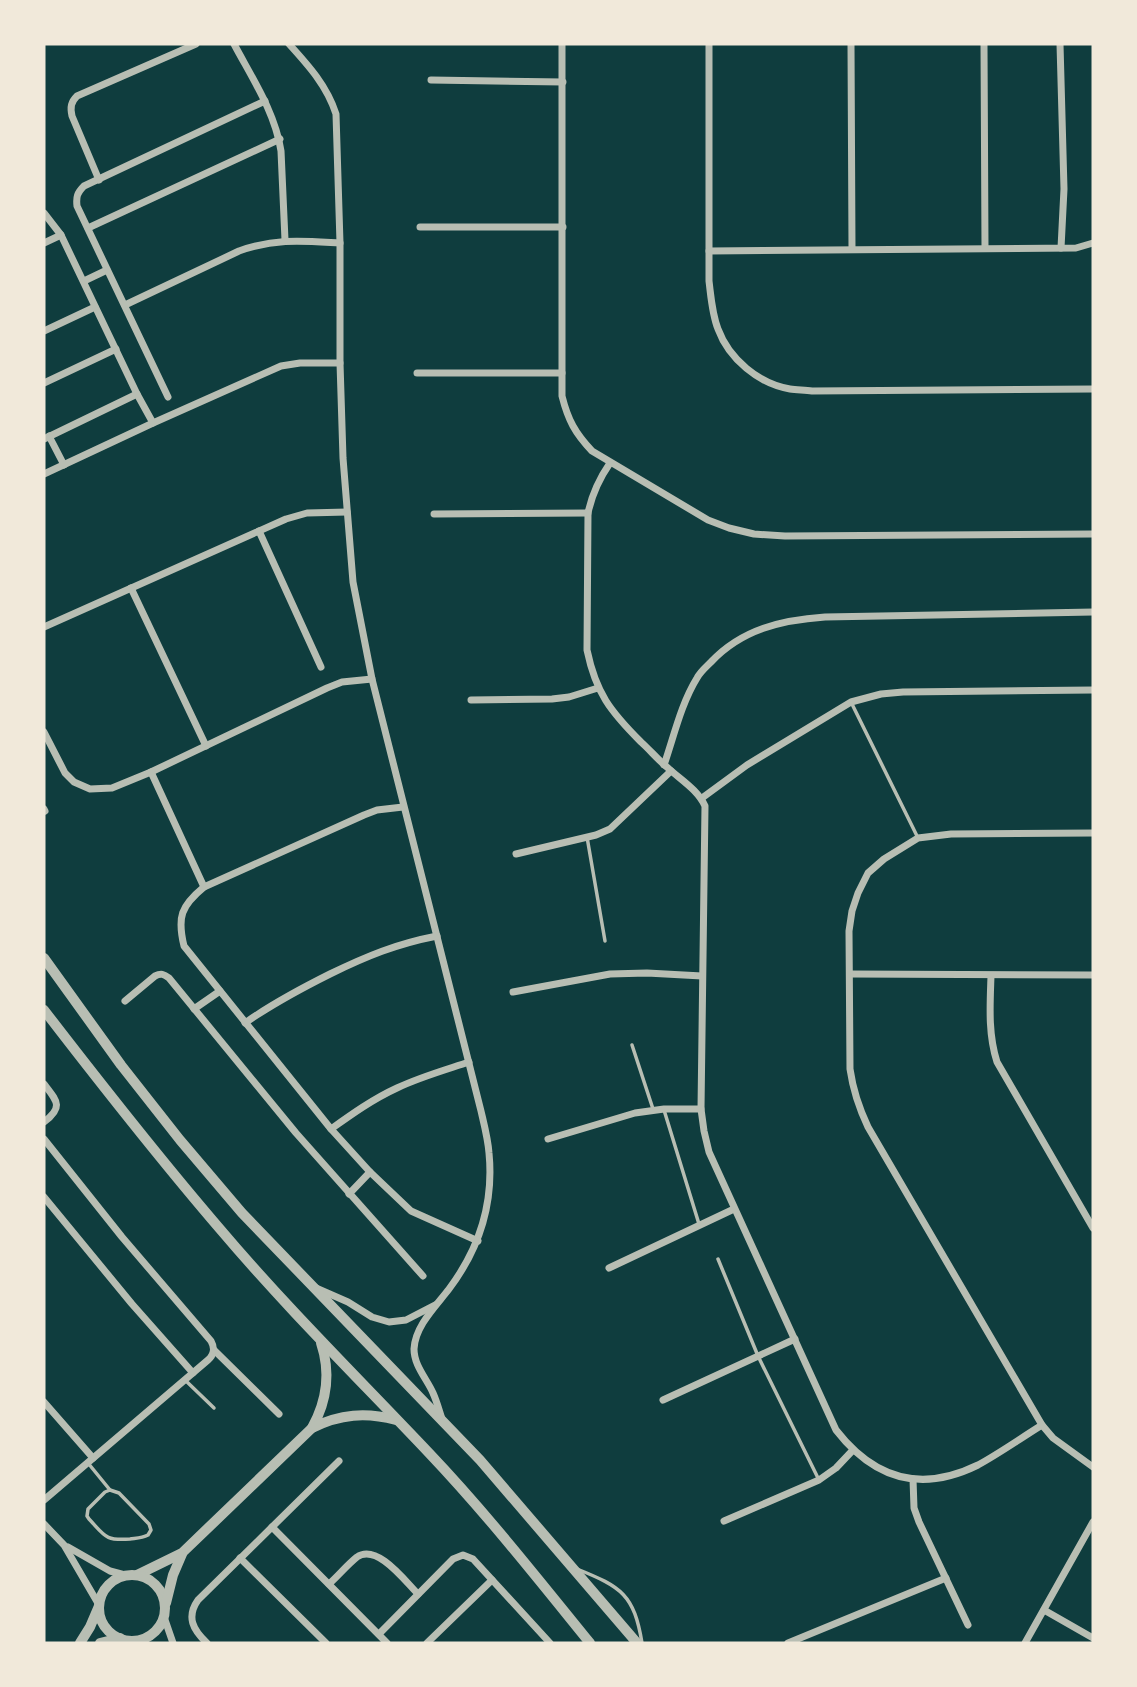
<svg xmlns="http://www.w3.org/2000/svg" width="1137" height="1687" viewBox="0 0 1137 1687" font-family="Poppins,sans-serif">
  <style>
    .lines { fill: none; stroke-linecap: round; stroke-linejoin: round }
    .service { stroke: #b8beb3; stroke-width: 3.5 }
    .minor { stroke: #b8beb3; stroke-width: 7 }
    .tertiary { stroke: #b8beb3; stroke-width: 10 }
  </style>
  <rect width="100%" height="100%" fill="#0f3d3e"/>
  <g class="lines">
    <g class="service">
      <polyline points="851,702 918,838"/>
      <polyline points="587,837 605,941"/>
      <polyline points="632,1045 653,1109"/>
      <polyline points="664,1110 699,1224"/>
      <polyline points="718,1259 758,1356 818,1478"/>
      <polyline points="185,1380 214,1408"/>
      <polyline points="88,1463 110,1490"/>
      <path d="M110 1490 119 1493 149 1524 151 1530 148 1535C142 1538 137 1538 130 1539 105 1541 105 1536 89 1519L87 1516 88 1509 105 1492Z"/>
      <path d="M577 1569C622 1587 634 1595 642 1643"/>
    </g>
    <g class="minor">
      <path d="M234 44C252 78 275 112 281 151L285 240"/>
      <path d="M289 44C309 66 327 86 336 114L340 243V363L343 458 353 582 372 679 481 1111C484 1124 488 1139 489 1153 494 1204 479 1249 449 1289 436 1306 415 1326 414 1349 414 1366 427 1379 433 1393 437 1402 439 1410 442 1419"/>
      <path d="M562 44V396C568 420 575 433 592 451L708 520 729 528 754 534 785 536 1093 534"/>
      <path d="M709 44V281C711 297 712 314 718 329 729 359 759 384 790 389 797 390 805 390 812 391L1093 389"/>
      <polyline points="851,44 852,249"/>
      <polyline points="984,44 985,248"/>
      <polyline points="1060,44 1064,189 1061,248"/>
      <polyline points="431,80 563,82"/>
      <path d="M99 180 72 116C70 107 71 102 77 96L196 44"/>
      <polyline points="44,213 61,235 137,394 153,423"/>
      <polyline points="420,227 563,227"/>
      <polyline points="88,228 280,139"/>
      <polyline points="44,243 61,235"/>
      <polyline points="709,251 1076,248 1093,243"/>
      <polyline points="84,281 107,270"/>
      <path d="M125 305 239 251C276 238 303 241 340 243"/>
      <polyline points="44,331 95,307"/>
      <polyline points="417,373 562,373"/>
      <polyline points="44,383 116,349"/>
      <path d="M168 397 77 206C76 197 77 193 84 186L265 101"/>
      <polyline points="49,436 64,465"/>
      <polyline points="44,439 137,394"/>
      <path d="M610 463C599 479 592 494 588 513L587 650C596 693 610 711 641 742 650 750 658 760 668 768 681 780 698 790 705 806L701 1109 704 1131 709 1152 836 1430C874 1479 921 1493 978 1465 1000 1453 1021 1438 1042 1425"/>
      <polyline points="44,474 153,423 281,366 300,363 340,363"/>
      <polyline points="434,514 588,513"/>
      <polyline points="259,531 321,667"/>
      <polyline points="131,588 206,746"/>
      <polyline points="44,627 286,519 307,513 347,512"/>
      <polyline points="471,700 552,699 569,697 598,688"/>
      <polyline points="44,732 65,773 74,782 90,789 112,788 151,772 327,688 342,682 372,679"/>
      <path d="M664 765C674 736 681 704 697 678 700 672 706 667 711 662 742 629 782 620 825 617L1093 612"/>
      <polyline points="151,772 204,887"/>
      <polyline points="702,798 747,765 851,702 881,694 903,692 1093,690"/>
      <path d="M403 807 377 810 364 815 204 887C181 906 177 917 184 946L331 1129 370 1172 411 1211 478 1241"/>
      <polyline points="44,809 45,811"/>
      <path d="M1093 833 951 834 918 838 884 859 868 873 858 893 852 911 849 931 850 1069C853 1090 859 1108 868 1127L1042 1425 1053 1438 1093 1467"/>
      <polyline points="516,854 596,835 610,829 671,771"/>
      <polyline points="850,974 1093,975"/>
      <path d="M991 976C990 1005 988 1034 997 1062L1093 1228"/>
      <polyline points="513,992 610,974 647,973 702,976"/>
      <path d="M125 1001 155 976C161 973 164 974 169 978L296 1133 423 1276"/>
      <polyline points="194,1009 220,991"/>
      <path d="M245 1023C272 1004 300 989 330 974 367 956 396 944 437 936"/>
      <path d="M44 1084C57 1101 64 1107 44 1122"/>
      <path d="M331 1129C352 1114 373 1099 397 1088 420 1077 445 1070 469 1062"/>
      <path d="M44 1139 122 1237 211 1341C215 1348 214 1355 208 1360L44 1500"/>
      <polyline points="548,1139 635,1113 664,1109 701,1109"/>
      <polyline points="349,1194 370,1172"/>
      <polyline points="44,1197 132,1304 193,1373"/>
      <polyline points="609,1268 734,1209"/>
      <polyline points="316,1288 348,1302 372,1317 389,1322 406,1320 435,1305"/>
      <polyline points="214,1350 279,1414"/>
      <polyline points="663,1400 795,1339"/>
      <polyline points="44,1402 93,1458"/>
      <polyline points="913,1479 914,1508 919,1522 968,1625"/>
      <polyline points="724,1521 819,1480 836,1468 853,1450"/>
      <polyline points="44,1524 64,1545 99,1605"/>
      <polyline points="272,1527 387,1643"/>
      <polyline points="68,1547 110,1571 125,1575"/>
      <polyline points="240,1558 326,1643"/>
      <path d="M329 1584C338 1576 347 1565 357 1557 377 1543 405 1581 418 1594"/>
      <polyline points="1044,1610 1093,1638"/>
      <polyline points="164,1617 173,1643"/>
      <polyline points="379,1634 453,1559 463,1555 473,1559 550,1643"/>
      <polyline points="127,1640 133,1643"/>
      <path d="M207 1643C193 1630 186 1617 198 1600L339 1461"/>
      <polyline points="427,1643 492,1580"/>
      <polyline points="788,1643 946,1578"/>
      <polyline points="1025,1643 1093,1522"/>
    </g>
    <g class="tertiary">
      <polyline points="44,958 121,1065 180,1140 242,1213 480,1460 637,1643"/>
      <path d="M44 1010C101 1084 159 1158 220 1229 286 1307 359 1379 429 1453 486 1513 538 1579 590 1643"/>
      <path d="M312 1428C327 1401 331 1373 321 1343"/>
      <path d="M137 1575 182 1553 312 1428C340 1414 366 1412 396 1420"/>
      <circle cx="132" cy="1608" r="33"/>
      <polyline points="166,1603 173,1575 182,1554"/>
      <polyline points="80,1643 90,1627 99,1606"/>
      <polyline points="100,1643 120,1638"/>
    </g>
  </g>
  <rect width="1137" height="1687" fill="none" stroke="#f1e9da" stroke-width="91"/>
</svg>
